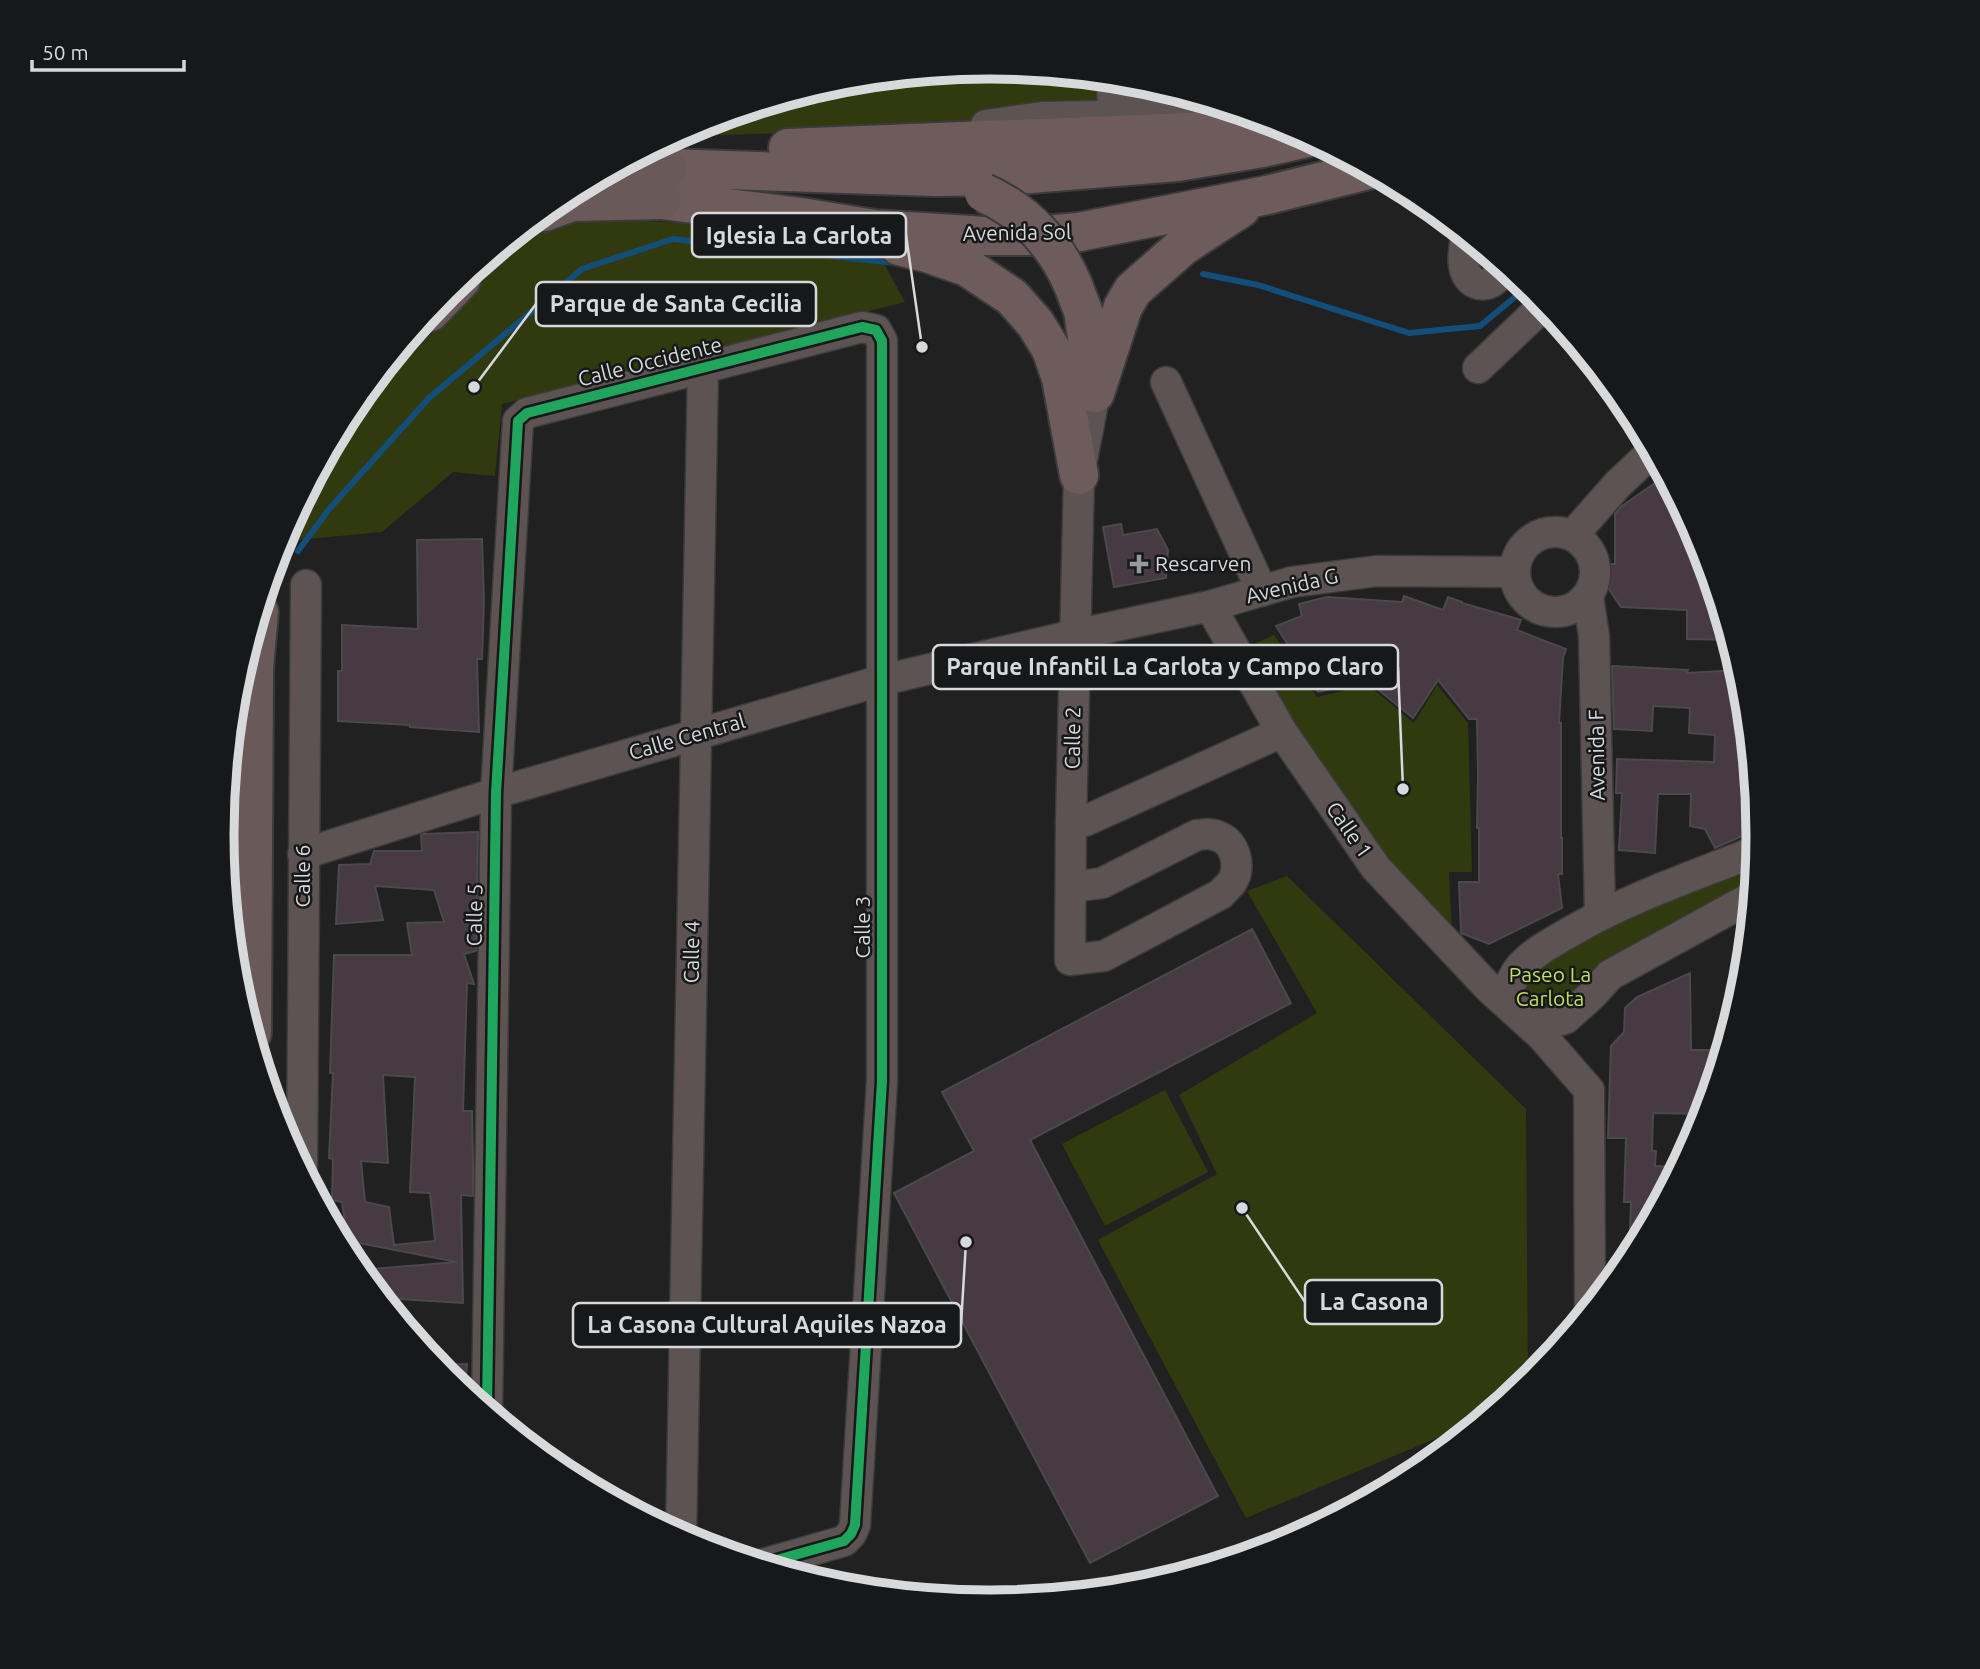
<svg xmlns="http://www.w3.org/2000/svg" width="1980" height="1669" viewBox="0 0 1980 1669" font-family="Ubuntu,sans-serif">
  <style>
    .green { fill: #313a0f }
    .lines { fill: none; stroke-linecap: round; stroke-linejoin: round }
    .stream { stroke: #134e7a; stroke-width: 6 }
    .building { fill: #483a42; stroke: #4a4a4b; stroke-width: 2; fill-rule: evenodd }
    .minor-casing { stroke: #3b3b3c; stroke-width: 33 }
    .major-casing { stroke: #3b3b3c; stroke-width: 42 }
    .highway-casing { stroke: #3b3b3c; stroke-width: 42 }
    .minor { stroke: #5e5353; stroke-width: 30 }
    .major { stroke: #6e5c5d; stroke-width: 38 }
    .highway { stroke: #6a5959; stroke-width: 38 }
    .major-bridge-casing { stroke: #3b3b3c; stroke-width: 42; stroke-linecap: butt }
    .major-bridge { stroke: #6e5c5d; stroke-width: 38 }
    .cycleway-casing { stroke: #17181a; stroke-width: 15 }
    .cycleway { stroke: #20a55d; stroke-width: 10 }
    .poi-dot { fill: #98999a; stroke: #17181a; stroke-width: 2.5 }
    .labels { text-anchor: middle; stroke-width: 5; stroke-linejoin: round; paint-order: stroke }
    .street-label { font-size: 21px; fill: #d8d9db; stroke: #17181a }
    .poi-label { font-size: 21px; fill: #d8d9db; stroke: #17181a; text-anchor: start }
    .park-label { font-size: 21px; fill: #c3df60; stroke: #17181a }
    .rim { fill: none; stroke: #d8d9db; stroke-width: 9 }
    .leader { fill: none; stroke: #d8d9db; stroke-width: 2.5 }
    .callout-dot { fill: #d8d9db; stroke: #17181a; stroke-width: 2.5 }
    .callout { fill: #17181a; stroke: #d8d9db; stroke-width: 2.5 }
    .callout-label { font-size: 23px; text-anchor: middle; font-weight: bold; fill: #d8d9db }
  </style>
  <rect width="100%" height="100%" fill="#212122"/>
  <g class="green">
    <path d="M990 67 1140 81 1174 92H1130V104C988 118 845 134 701 135L700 127H692L841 81Z"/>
    <polygon points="588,217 800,231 844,243 882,260 905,302 502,404 495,476 453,472 382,532 297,540 302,501 345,421 520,243 552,226"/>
    <polygon points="1274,635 1317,697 1368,685 1414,723 1437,685 1468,723 1472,872 1449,872 1452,937 1376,854 1247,647"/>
    <polygon points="1756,851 1752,897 1545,1024 1513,976"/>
    <polygon points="1287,876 1526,1109 1528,1382 1482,1419 1246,1518 1098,1240 1217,1174 1179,1095 1317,1013 1247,891"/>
    <polygon points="1165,1090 1208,1172 1105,1226 1062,1144"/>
  </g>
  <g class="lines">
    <g class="stream">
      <polyline points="1203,274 1258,285 1409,333 1480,326 1527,287"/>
      <polyline points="298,551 330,508 429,398 582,269 673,239 896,263"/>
    </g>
  </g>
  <g class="building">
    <polygon points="1665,476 1684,511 1684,527 1692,527 1693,529 1693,555 1704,555 1730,640 1687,639 1687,610 1621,607 1608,588 1609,564 1615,564 1615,514 1622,506"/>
    <polygon points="1121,524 1123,535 1157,529 1168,550 1166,578 1114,587 1103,527"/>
    <polygon points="482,539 484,600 482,659 477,659 479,732 410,727 410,725 338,721 338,671 342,671 342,625 418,629 417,540"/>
    <polygon points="1404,596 1443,610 1448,597 1462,602 1462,603 1521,620 1517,630 1566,649 1563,658 1559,723 1561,723 1561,838 1562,838 1562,874 1558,874 1562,908 1489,944 1461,933 1459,882 1479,882 1479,828 1477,828 1478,775 1477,719 1469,719 1438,680 1413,718 1369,682 1318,692 1276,626 1302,616 1299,604 1327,597 1402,602"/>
    <polygon points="1612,666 1688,670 1687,673 1739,670 1743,685 1756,812 1742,813 1742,836 1715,848 1705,829 1690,826 1691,794 1658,794 1655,853 1619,850 1622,793 1616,793 1617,759 1714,762 1715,735 1689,733 1690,708 1653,706 1652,731 1614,729"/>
    <path d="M478 832 476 951 464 954 474 984 467 983 463 1111H472L473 1169V1196L461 1195 463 1303 382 1298 359 1270 457 1262 348 1241 342 1202 332 1200 333 1159 329 1158 333 1073H330L334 955H412L407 923 444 922 434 890 375 886 383 920 336 924 339 865 370 864 374 851H422L421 835 423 834ZM383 1075 415 1077 410 1192 430 1193 435 1241 394 1245 389 1207 365 1202 361 1161 388 1163Z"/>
    <polygon points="1252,929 1291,1003 1030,1140 1218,1496 1090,1563 894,1193 974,1151 942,1092"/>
    <polygon points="1690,973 1691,1050 1723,1050 1704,1114 1653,1113 1652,1151 1656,1151 1655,1166 1679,1167 1629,1260 1631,1202 1624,1202 1626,1138 1608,1138 1611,1046 1624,1032 1625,1008 1637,997"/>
    <polygon points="467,1364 465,1392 447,1377 437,1365"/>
  </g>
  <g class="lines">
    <defs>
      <g id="minor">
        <polyline points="1112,79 1113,114"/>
        <polyline points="1139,81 1144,115"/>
        <polyline points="986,125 1042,117 1144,115 1233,110"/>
        <path d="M1466 236C1465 245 1462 257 1464 266 1468 291 1496 290 1503 267"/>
        <polyline points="1478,368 1544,305"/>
        <polyline points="1166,382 1262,591"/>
        <circle cx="1555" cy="572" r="40"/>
        <polyline points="1573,535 1618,484 1652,452"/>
        <polyline points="1588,597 1594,636 1600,914"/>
        <polyline points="1210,606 1282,732 1376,868 1489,988 1541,1035 1589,1090 1590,1308"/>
        <polyline points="1071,823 1085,821 1282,732"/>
        <polyline points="303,854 496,793 883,680 1074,635 1210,606 1292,582 1377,571 1515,572"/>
        <path d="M1071 887 1102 883 1197 835C1206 834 1212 833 1220 837 1236 844 1241 868 1232 882 1229 886 1224 890 1221 894L1104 956 1070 960 1071 823 1079 475 1095 393"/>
        <path d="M1523 1014 1508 994C1510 983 1514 974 1521 966 1535 951 1553 942 1570 932 1628 898 1694 876 1756 851"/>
        <polyline points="1529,1023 1545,1024 1565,1019 1592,995 1610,975 1752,897"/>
        <polyline points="302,1168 306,585"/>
        <polyline points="487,1410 496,793 518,421 527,413 862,327 876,330 882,341 882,1081 855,1525 851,1534 844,1541 763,1564"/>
        <polyline points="681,1536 703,368"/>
      </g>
      <g id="major">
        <polyline points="788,148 1239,130"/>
        <polyline points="636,158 651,158 668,168 936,177 1007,176 1177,162 1262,148 1307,138"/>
        <polyline points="661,200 801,217 874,229 985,236 1033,236 1079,232 1267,195 1368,170"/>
        <polyline points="899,246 927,253 967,267 1012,297 1035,323 1051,349 1061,378 1079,475"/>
        <polyline points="1073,285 1083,311 1094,384"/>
        <polyline points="1095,393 1123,307 1133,290 1183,246 1241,208"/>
      </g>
      <g id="highway">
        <polyline points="615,168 668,168"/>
        <polyline points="544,212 572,202 661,200"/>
        <polyline points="430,312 461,280"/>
        <polyline points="252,1033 254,668 259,612"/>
      </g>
    </defs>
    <use href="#minor" class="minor-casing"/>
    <use href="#major" class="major-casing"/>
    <use href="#highway" class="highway-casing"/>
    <use href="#minor" class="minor"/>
    <use href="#major" class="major"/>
    <use href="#highway" class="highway"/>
    <defs>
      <path id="major-bridge" d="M984 193C1026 212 1055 243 1073 285"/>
    </defs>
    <use href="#major-bridge" class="major-bridge-casing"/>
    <use href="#major-bridge" class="major-bridge"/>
    <defs>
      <polyline id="cycleway" points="487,1410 496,793 518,421 527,413 862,327 876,330 882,341 882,1081 855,1525 851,1534 844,1541 763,1564"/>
    </defs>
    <use href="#cycleway" class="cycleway-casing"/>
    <use href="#cycleway" class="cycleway"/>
  </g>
  <path class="poi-dot" d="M1135.5 553.5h7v7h7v7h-7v7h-7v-7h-7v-7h7z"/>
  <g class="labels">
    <g class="street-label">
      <text transform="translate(1017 233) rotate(-1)" y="7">Avenida Sol</text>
      <text transform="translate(650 362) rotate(-14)" y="7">Calle Occidente</text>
      <text transform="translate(1292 586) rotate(-13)" y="7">Avenida G</text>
      <text transform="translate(687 737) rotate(-16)" y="7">Calle Central</text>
      <text transform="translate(1073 738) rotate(-89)" y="7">Calle 2</text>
      <text transform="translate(1597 755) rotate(-91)" y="7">Avenida F</text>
      <text transform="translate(1349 830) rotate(55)" y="7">Calle 1</text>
      <text transform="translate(303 876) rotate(-90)" y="7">Calle 6</text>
      <text transform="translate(475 915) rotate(-89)" y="7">Calle 5</text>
      <text transform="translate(863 927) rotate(-90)" y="7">Calle 3</text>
      <text transform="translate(692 952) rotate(-89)" y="7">Calle 4</text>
    </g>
    <g class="poi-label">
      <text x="1155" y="571">Rescarven</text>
    </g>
    <g class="park-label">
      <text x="1550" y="982">Paseo La<tspan x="1550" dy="24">Carlota</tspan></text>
    </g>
  </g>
  <path d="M0 0H1980V1669H0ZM989 79H991A755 755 0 0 1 1746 834V835A755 755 0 0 1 991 1590H989A755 755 0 0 1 234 835V834A755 755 0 0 1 989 79Z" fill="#17181a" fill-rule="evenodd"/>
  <path class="rim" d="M989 79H991A755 755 0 0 1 1746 834V835A755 755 0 0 1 991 1590H989A755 755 0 0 1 234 835V834A755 755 0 0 1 989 79Z"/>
  <path class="leader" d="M922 347L906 235M474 387L536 304M1403 789L1398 667M1242 1208L1305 1302M966 1242L961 1325"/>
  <g class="callout-dot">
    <circle cx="922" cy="347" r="7"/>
    <circle cx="474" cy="387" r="7"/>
    <circle cx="1403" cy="789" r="7"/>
    <circle cx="1242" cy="1208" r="7"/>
    <circle cx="966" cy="1242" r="7"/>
  </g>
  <g class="callout">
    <rect x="692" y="213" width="214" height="44" rx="7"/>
    <rect x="536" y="282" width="280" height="44" rx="7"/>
    <rect x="933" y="645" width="465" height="44" rx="7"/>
    <rect x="1305" y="1280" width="137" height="44" rx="7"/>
    <rect x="573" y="1303" width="388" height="44" rx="7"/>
  </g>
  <g class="callout-label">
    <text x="799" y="244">Iglesia La Carlota</text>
    <text x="676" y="312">Parque de Santa Cecilia</text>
    <text x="1165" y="675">Parque Infantil La Carlota y Campo Claro</text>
    <text x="1374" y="1310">La Casona</text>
    <text x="767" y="1333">La Casona Cultural Aquiles Nazoa</text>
  </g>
  <path d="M32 60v10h152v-10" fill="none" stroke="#d8d9db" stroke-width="3.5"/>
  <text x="42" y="60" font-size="21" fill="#d8d9db" stroke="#17181a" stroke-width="5" paint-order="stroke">50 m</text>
</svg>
